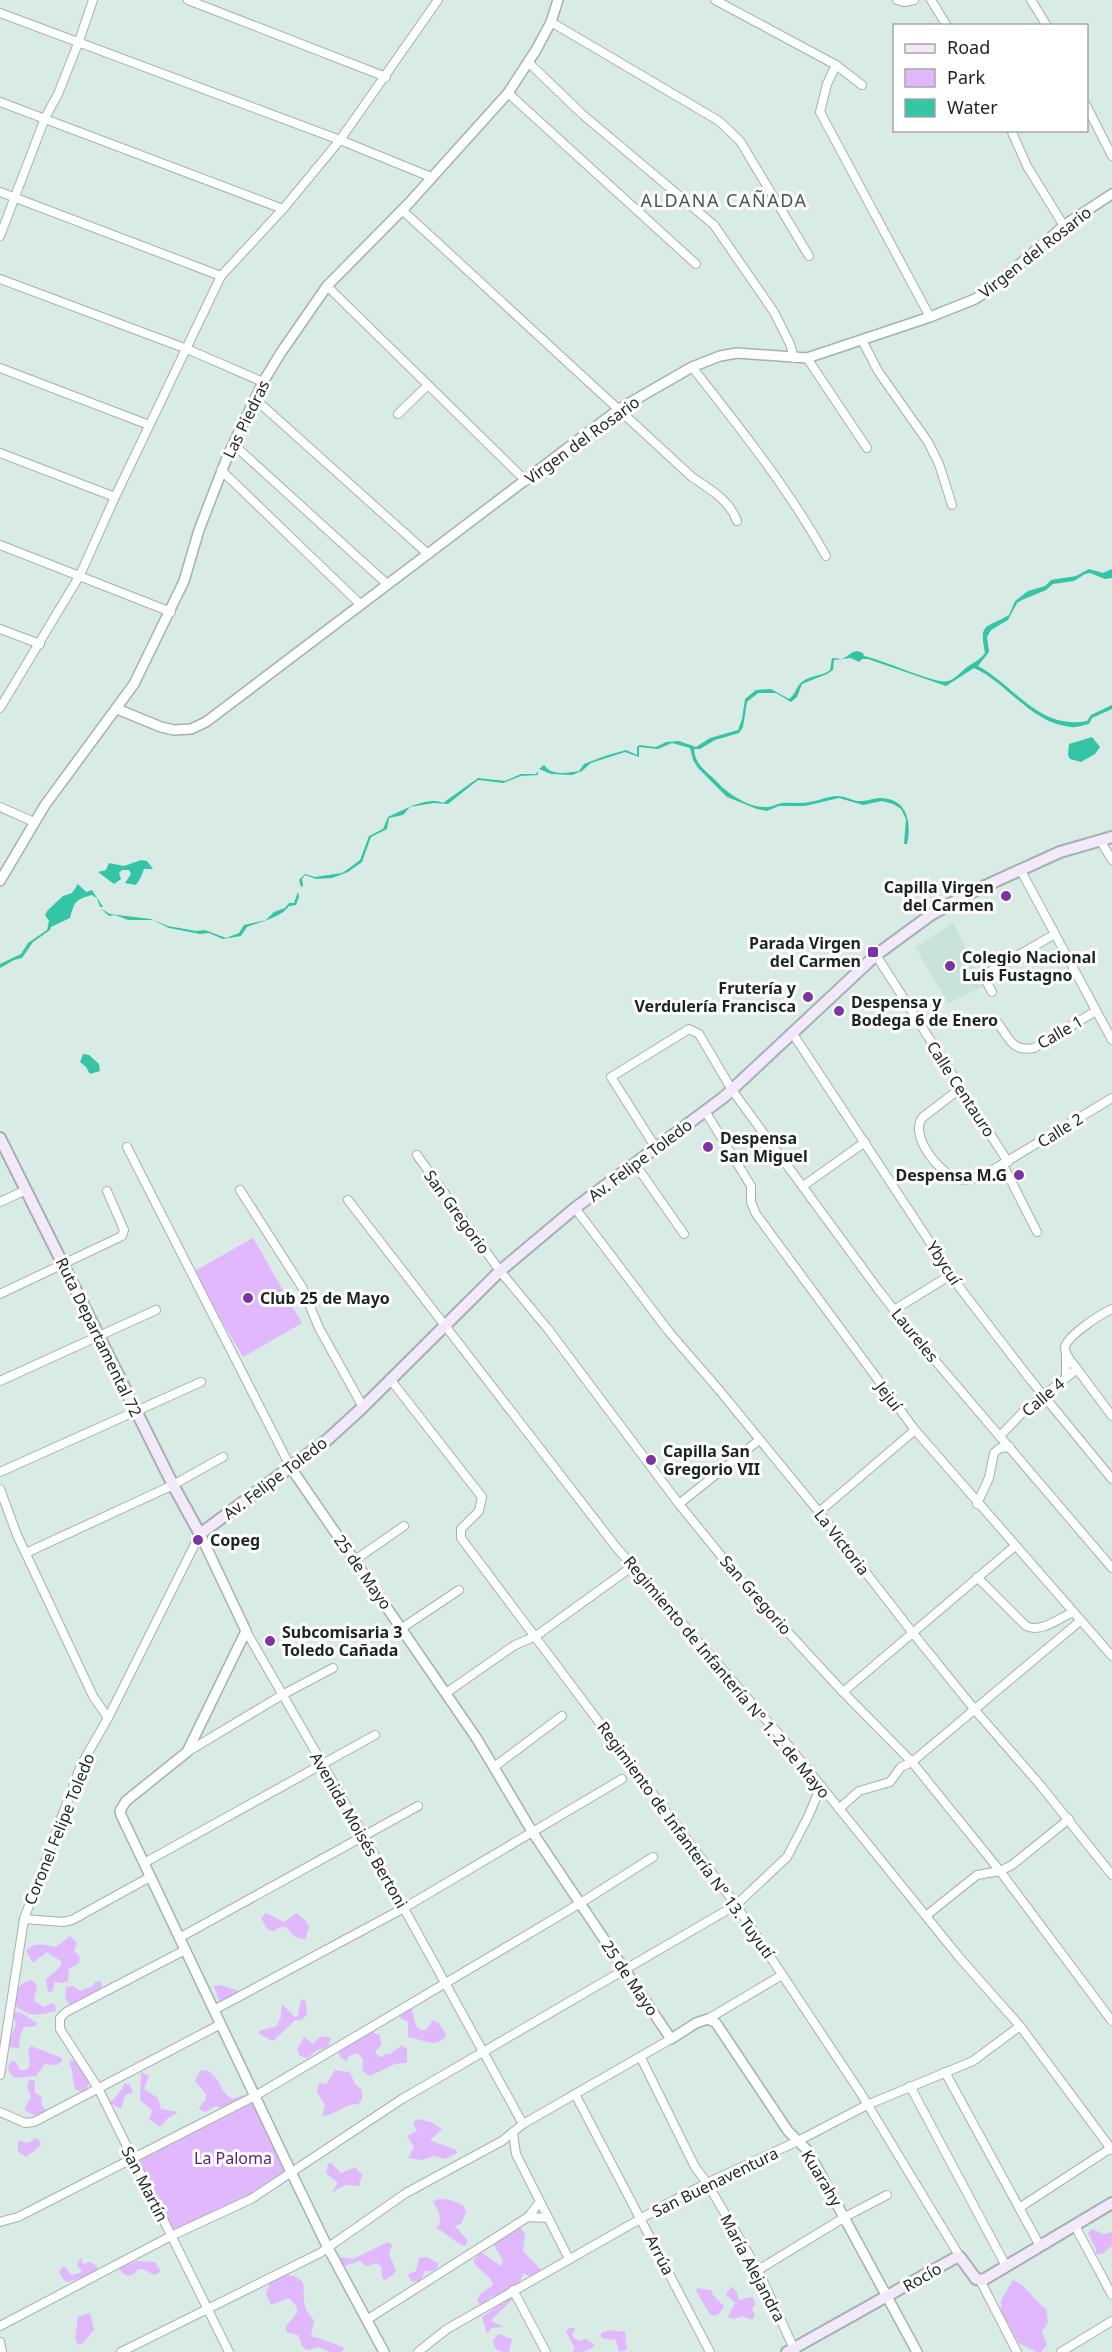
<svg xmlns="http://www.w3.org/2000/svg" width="1112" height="2352" viewBox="0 0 1112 2352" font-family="'Noto Sans',sans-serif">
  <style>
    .built { fill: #c8e3da }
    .green { fill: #e1b8fd }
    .water { fill: #33c5a5 }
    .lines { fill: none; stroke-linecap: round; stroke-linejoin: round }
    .minor-casing { stroke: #a1b3ad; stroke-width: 10 }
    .tertiary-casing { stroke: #a1b3ad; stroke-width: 12 }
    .secondary-casing { stroke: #a1b3ad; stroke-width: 14 }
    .minor { stroke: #fff; stroke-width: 8 }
    .tertiary { stroke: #fff; stroke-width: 9 }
    .secondary { stroke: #f4e8fc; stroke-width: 10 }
    .poi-dot { fill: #7d33a5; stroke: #fff; stroke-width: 2 }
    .labels { text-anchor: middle; stroke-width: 6; stroke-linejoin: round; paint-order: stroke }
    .street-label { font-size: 16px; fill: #1d2422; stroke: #fff }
    .poi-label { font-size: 16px; font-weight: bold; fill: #1d2422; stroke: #fff; text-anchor: start }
    .park-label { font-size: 16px; fill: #5d1c7e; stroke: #fff }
    .neighbourhood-label { font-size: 18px; letter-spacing: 1.5px; fill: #495954; stroke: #fff }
  </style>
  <rect width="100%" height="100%" fill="#d9ebe5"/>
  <polygon class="built" points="953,923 984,986 948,1003 915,947"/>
  <g class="green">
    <polygon points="253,1238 302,1323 243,1357 193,1272"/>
    <path d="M266 1913 284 1922 297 1913 306 1921 309 1927 305 1939C295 1939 292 1934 286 1927H280L274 1931 268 1930 261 1918Z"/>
    <path d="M70 1936 77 1943 74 1951 80 1957 79 1963 69 1969 68 1981 63 1983 54 1982 53 1991 48 1992 46 1979 59 1968 62 1962 47 1952 33 1963 26 1951C33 1941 45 1945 56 1947Z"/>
    <path d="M31 1980 37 1985 34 2001 44 2007 52 2003 55 2005 56 2011C40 2015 28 2018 15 2005L17 1995 15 1990 25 1982Z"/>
    <path d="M101 1981 102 1987C92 1997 82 1999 72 2008L65 1998 66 1987 73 1986 80 1991 93 1986 95 1982Z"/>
    <polygon points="220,1985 239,1991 238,1997 220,2004 214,1986"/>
    <polygon points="301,1999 306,2001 307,2015 301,2020 295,2020 273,2041 259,2034 259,2031 277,2026 281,2017 282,2004 295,2017 298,2016"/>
    <path d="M406 2008 412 2009 416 2026 421 2030H426L433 2020 439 2023 446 2035C436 2051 421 2038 408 2037V2022L400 2018Z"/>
    <polygon points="14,2012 21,2013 37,2023 35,2026 24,2027 20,2036 19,2049 7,2046 16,2024 13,2015"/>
    <polygon points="367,2030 380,2035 381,2045 375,2052 379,2057 385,2056 383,2054 390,2054 402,2045 407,2049 407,2063 395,2064 370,2076 362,2070 363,2060 358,2053 349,2056 347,2061 341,2058 337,2050"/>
    <polygon points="321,2036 331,2038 328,2047 316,2051 307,2058 300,2056 297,2050 304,2037 313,2044"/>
    <path d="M31 2046 62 2058V2061L57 2065 45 2064 36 2076 14 2078C8 2071 6 2069 11 2061L16 2062 20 2070H26L30 2066 28 2051Z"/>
    <path d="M70 2060 82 2063C88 2073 93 2082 84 2093L75 2089C72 2080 74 2071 69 2063Z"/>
    <path d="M206 2070C222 2078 218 2090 232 2099L244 2095 247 2100 255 2096 292 2174 171 2236 132 2160 226 2110 216 2106 205 2112 199 2109 201 2104 206 2100V2094L195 2081 200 2071Z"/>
    <path d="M335 2070 350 2072 355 2084 362 2090V2100L358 2104C342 2105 339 2113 324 2116L323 2113 325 2105 317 2092 319 2083 326 2084Z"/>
    <polygon points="141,2072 149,2076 144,2089 158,2098 161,2109 178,2112 168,2118 160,2127 149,2119 152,2110 140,2100"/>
    <polygon points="29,2079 35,2081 35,2093 41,2096 42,2106 49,2112 38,2117 24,2110 31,2096 27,2088"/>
    <polygon points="124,2083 130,2085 133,2093 125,2095 121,2109 110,2103 122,2089"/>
    <polygon points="418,2119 431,2122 442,2129 430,2140 456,2150 457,2153 445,2159 434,2156 422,2160 408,2158 414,2147 407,2136 417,2131 413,2122"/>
    <polygon points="37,2138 41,2144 37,2149 26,2157 18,2152 18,2140 27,2143"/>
    <polygon points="331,2163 341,2173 355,2167 362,2175 359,2186 346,2185 332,2192 338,2183 326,2173 328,2164"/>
    <path d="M438 2199 451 2200 463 2205 466 2212 461 2224 455 2226 468 2241 465 2246C453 2242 447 2233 436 2228L440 2224 439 2212 433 2202Z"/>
    <path d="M517 2224 525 2234 523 2251 542 2271 545 2277 540 2281 523 2273 515 2297 492 2319 493 2322 504 2327 492 2328 487 2334 482 2317 501 2304H505L492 2296 482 2304 477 2302 479 2295 493 2285C491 2275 478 2271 473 2261L481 2252 501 2266 503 2261 493 2243C496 2230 505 2228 517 2224Z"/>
    <polygon points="1092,2229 1104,2234 1112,2232 1112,2246 1102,2254 1096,2254 1096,2249 1088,2233"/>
    <polygon points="388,2242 392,2245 389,2254 396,2270 393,2275 385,2280 382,2278 381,2266 376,2263 367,2266 359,2261 344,2266 339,2263 341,2257 353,2259"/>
    <polygon points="427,2257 438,2263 438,2266 434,2271 425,2271 420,2282 411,2281 408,2274 416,2271 419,2258"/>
    <path d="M81 2258 83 2264 89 2262 97 2266V2270C93 2274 72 2282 66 2282L61 2276 59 2271 64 2266 72 2275 82 2272 77 2264Z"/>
    <polygon points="137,2261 155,2262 160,2270 159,2273 154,2275 143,2269 138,2269 134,2274 128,2276 122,2273 119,2268"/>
    <path d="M283 2274C314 2278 299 2289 306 2309 308 2313 312 2317 314 2321L311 2336 333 2343 344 2348 342 2352H330L319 2347 307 2350 302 2346 298 2335 286 2332V2326L297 2313V2307L289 2298 271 2305 266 2294 271 2279Z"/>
    <path d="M1013 2280C1028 2286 1033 2300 1046 2309L1048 2322 1042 2332 1047 2345 1041 2352H1036L1019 2343 1001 2312V2300Z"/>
    <polygon points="731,2287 736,2291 739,2300 752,2297 754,2299 755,2304 752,2309 755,2315 752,2320 742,2316 734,2319 728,2317 735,2303 726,2294"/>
    <polygon points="697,2288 711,2290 713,2295 724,2306 720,2313 715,2316 710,2314 696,2291"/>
    <polygon points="90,2313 94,2330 83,2343 78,2345 75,2339 78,2317"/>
    <path d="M569 2328H575L572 2335 574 2338 580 2341 586 2339 595 2345C589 2352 581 2352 572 2352L575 2348 566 2332Z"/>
    <polygon points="610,2330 625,2332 627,2350 619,2352 616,2340 601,2338 601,2333"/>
    <path d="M498 2334 512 2339 509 2352C499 2352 495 2351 493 2341Z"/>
  </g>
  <g class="water">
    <path d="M1089 569 1103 573 1112 569V578L1105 579 1090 573 1085 574 1074 581 1053 584 1046 590 1022 600 1017 603 1008 620 991 630 987 637 989 652 978 666C1015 686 1039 730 1087 721L1091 715 1112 705V709L1092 718 1089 724C1083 725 1076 728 1071 727 1030 723 1008 683 974 668L946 686 868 659H862L859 662 851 658 834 660 833 670 827 674 802 684 797 697 791 702 776 693H758L747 702 743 727 739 733 715 740 700 749H694C695 767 710 773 720 785 730 795 749 807 764 807 770 808 776 804 782 803 791 802 800 804 809 802 818 801 826 797 836 796 845 795 853 802 862 801 868 801 874 798 880 798 907 798 912 822 907 844H904L906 819 901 809 893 804 882 801 863 805 839 798 805 806H779L767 811 757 809 727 797 698 768 693 760 690 748 672 743 658 749 639 747V757L625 752 591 763 582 771 572 775 551 774 539 769 544 765C551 776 567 773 579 771L584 764 605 756 626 750 637 755V747L639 745 656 747 666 742 679 741 696 747 710 738 738 730 742 719 745 699 756 690 771 689 789 699C796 694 796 686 803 681 812 675 823 676 830 670L832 658 842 659C851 655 853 648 863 653L864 656C882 659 936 685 948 681 955 679 961 672 967 667 974 662 980 660 985 653 979 622 985 629 1009 615L1015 601 1028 591 1045 586 1051 580 1076 576Z"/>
    <polygon points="1092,737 1100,747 1095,754 1081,762 1070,759 1068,755 1069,744"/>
    <path d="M538 771V775L521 776 503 783 478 780 448 804 434 803 410 807 403 815 389 818 387 829 371 837 362 862 348 872 332 878 316 879 305 875 302 879 303 886 301 887 299 880 305 874 315 877 342 873 348 869 360 860 369 836 383 829 388 817C404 810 427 796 443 803L478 778 505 781 521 774H536Z"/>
    <polygon points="141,860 147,861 153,869 144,869 141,877 136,885 125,883 131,874 129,870 122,870 119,873 121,879 114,884 98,872 106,870 109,863 124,866"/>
    <path d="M78 884 86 892 92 890 103 907H100L97 898 92 895C74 900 75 902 70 918L51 927 50 930 33 942 22 958 14 960 0 968V964L21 954 28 943 47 930 49 921 45 915 48 910 63 896 72 893Z"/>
    <path d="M298 892 299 897 296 905 289 906C282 917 260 922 247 927L241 936 223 939 209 933 200 934 169 928 153 920H128L115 915 109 916 101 909 110 914 151 919 168 926 196 931 205 930 226 938 239 933 244 925 266 920 274 912 285 908 289 903H294Z"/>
    <polygon points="83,1054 89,1055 99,1064 100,1071 90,1074 86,1067 80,1062"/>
  </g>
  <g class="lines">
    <defs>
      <g id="minor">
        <polyline points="188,0 386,77"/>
        <polyline points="715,0 836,65 862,85"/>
        <polyline points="897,0 904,2 914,0"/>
        <polyline points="931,0 947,26"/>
        <polyline points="1031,0 1047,26"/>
        <polyline points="0,13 340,140 431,177"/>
        <polyline points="551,22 719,121 740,141 809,256"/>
        <polyline points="528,62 582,114 714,225 774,312 790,344 794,358"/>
        <polyline points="836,65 827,84 820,112 930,317"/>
        <polyline points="508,93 696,264"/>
        <polyline points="0,102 283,209"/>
        <polyline points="1086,105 1112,156"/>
        <polyline points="1011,130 1027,166 1064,226"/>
        <polyline points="0,192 221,276"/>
        <path d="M402 210 692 477C709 489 729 499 737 521"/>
        <polyline points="0,236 45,118 58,94 79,41 93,0"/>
        <polyline points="0,279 187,349 263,382"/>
        <polyline points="327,286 526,481"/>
        <polyline points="862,340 878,371 928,442 939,464 952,505"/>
        <polyline points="807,358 867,448"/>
        <path d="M692 367C740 428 788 488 826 556"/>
        <polyline points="0,368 149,425"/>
        <polyline points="255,399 428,554"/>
        <polyline points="398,414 428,385"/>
        <polyline points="233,444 387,584"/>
        <polyline points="0,453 115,497"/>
        <polyline points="221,470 360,604"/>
        <polyline points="0,545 171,612"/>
        <polyline points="0,629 40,644"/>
        <polyline points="0,708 80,575 115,497 221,276 283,209 340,140 438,0"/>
        <polyline points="0,807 34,822"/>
        <polyline points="1100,840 1112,860"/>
        <polyline points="1020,869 1112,1040"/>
        <polyline points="876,955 1008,1162"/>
        <polyline points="992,992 987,983 987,976 991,971 1055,934"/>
        <path d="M998 1023C1009 1039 1013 1052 1034 1048L1096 1011"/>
        <polyline points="793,1034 960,1288 1029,1378 1112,1479"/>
        <path d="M961 1088 923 1117C908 1134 939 1174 958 1179 965 1181 974 1178 981 1177L1112 1098"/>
        <polyline points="705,1111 751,1186 751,1202 756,1214 915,1430 1112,1656"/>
        <polyline points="127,1147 291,1468"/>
        <polyline points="656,1148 611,1077 689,1029 699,1034 732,1090 877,1288 915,1337 1112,1568"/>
        <polyline points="417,1155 500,1271 548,1329 679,1504 749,1590 843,1692 912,1762 1000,1871 1112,2021"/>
        <polyline points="635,1164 684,1234"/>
        <polyline points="1003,1165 1037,1232"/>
        <polyline points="803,1186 865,1142"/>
        <polyline points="240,1190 302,1287 319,1328 363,1407"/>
        <polyline points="348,1200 616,1547 783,1739 959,1957 1020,2026 1112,2150"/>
        <polyline points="0,1202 26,1190"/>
        <polyline points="575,1208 669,1332 720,1391 819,1512 912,1632 975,1710 1041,1786 1112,1875"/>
        <polyline points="0,1294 122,1236 124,1230 107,1191"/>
        <polyline points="894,1310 952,1274"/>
        <polyline points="1066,1353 1066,1378"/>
        <polyline points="1077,1369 1112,1416"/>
        <polyline points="390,1379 482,1497 479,1511 461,1529 461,1538 736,1905 860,2092 960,2257"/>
        <polyline points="0,1381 156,1310"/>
        <path d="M1000 1436 1023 1412 1077 1369C1073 1363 1065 1356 1065 1348 1066 1336 1101 1314 1112 1309"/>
        <polyline points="0,1472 201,1382"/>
        <polyline points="0,1489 17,1535 93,1696 108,1718"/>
        <polyline points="679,1504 759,1440"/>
        <polyline points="977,1504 989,1478 994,1453 1000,1448 1010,1447"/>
        <polyline points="819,1512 915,1430"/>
        <polyline points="26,1553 173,1485 223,1457"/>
        <polyline points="355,1560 404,1526"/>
        <path d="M977 1577 1026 1626C1041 1633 1058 1619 1073 1612"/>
        <polyline points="402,1628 459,1590"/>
        <polyline points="246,1631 364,1836 523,2124"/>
        <polyline points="843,1692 1015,1546"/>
        <polyline points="446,1693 515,1645 536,1636 633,1566"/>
        <polyline points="187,1752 282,1695 333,1668"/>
        <polyline points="494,1767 562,1716"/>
        <polyline points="839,1809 859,1791 890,1782 901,1767 912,1762 1080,1621"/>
        <polyline points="144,1863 375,1735"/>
        <polyline points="927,1915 977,1875 1000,1871 1012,1865 1069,1819"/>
        <polyline points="24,1919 63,1922 72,1920 150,1877"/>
        <polyline points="179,1938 418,1806"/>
        <polyline points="185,1950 66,2012 60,2018 60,2029 98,2088 229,2352"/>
        <polyline points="214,2010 404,1908 622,1779"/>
        <polyline points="708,2019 782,1975"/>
        <polyline points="641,2058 695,2167 707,2183 758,2270 795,2351"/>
        <polyline points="945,2072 1040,2246"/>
        <polyline points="0,2075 24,1919 81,1765 108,1718 200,1534"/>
        <polyline points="910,2086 1006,2266"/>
        <polyline points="575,2094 710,2352"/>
        <polyline points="0,2112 25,2123 34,2122 221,2024"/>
        <polyline points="513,2133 516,2154 569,2259"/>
        <polyline points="1019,2208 1111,2148"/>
        <polyline points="528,2217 540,2202"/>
        <polyline points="0,2222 18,2217 255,2096 579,1904 653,1857"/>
        <polyline points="1075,2226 1112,2295"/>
        <polyline points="758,2270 845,2217 887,2195"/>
        <polyline points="980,2280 1017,2352"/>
        <polyline points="513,2290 546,2352"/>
        <polyline points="368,2319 528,2217 548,2218"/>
        <polyline points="0,2326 171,2236 251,2199 402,2099 736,1905 787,1857 808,1817 821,1786"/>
        <polyline points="0,2342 2,2352"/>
        <polyline points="121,2352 320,2253 406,2193 502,2141 523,2124 671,2039"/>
        <polyline points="418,2352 447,2329 663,2206 707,2183 798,2141 867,2105 973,2061 1020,2026"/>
        <polyline points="1061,2352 1112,2321"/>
      </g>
      <g id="tertiary">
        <polyline points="117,709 161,727 174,730 191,729 206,722 619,409 692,367 720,356 737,353 807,358 930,317 975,299 992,288 1066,224 1112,194"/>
        <polyline points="0,881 45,805 134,684 184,581 199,530 228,455 263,382 280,354 327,286 409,203 508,93 536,50 551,22 558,0"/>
        <polyline points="291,1468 477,1739 533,1833 671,2039 696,2023 708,2019 716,2023 788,2131 808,2151 917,2352"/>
        <polyline points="200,1534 246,1631 187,1752 126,1801 120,1811 121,1815 292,2174 328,2248 384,2352"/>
      </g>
      <g id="secondary">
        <polyline points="0,1138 173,1485 200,1534 327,1440 363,1407 500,1271 575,1208 724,1097 876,955 932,914 974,891 1060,852 1112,837"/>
        <polyline points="787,2352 955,2258 960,2257 976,2279 983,2280 1112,2203"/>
      </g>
    </defs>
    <use href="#minor" class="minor-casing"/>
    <use href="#tertiary" class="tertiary-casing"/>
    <use href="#secondary" class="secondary-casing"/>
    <use href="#minor" class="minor"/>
    <use href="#tertiary" class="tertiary"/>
    <use href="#secondary" class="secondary"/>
  </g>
  <g class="poi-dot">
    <circle cx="1006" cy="896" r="6"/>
    <rect x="867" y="946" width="12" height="12" rx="3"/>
    <circle cx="950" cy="966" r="6"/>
    <circle cx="808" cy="997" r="6"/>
    <circle cx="839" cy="1011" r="6"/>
    <circle cx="708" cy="1147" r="6"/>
    <circle cx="1019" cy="1175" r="6"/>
    <circle cx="248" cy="1298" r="6"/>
    <circle cx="651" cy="1460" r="6"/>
    <circle cx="198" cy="1540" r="6"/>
    <circle cx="270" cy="1641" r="6"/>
  </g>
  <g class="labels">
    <g class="street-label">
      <text transform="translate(1035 252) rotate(-38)" y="6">Virgen del Rosario</text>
      <text transform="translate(246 419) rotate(-64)" y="6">Las Piedras</text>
      <text transform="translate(582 440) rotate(-36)" y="6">Virgen del Rosario</text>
      <text transform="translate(1060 1032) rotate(-30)" y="6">Calle 1</text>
      <text transform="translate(961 1089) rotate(57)" y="6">Calle Centauro</text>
      <text transform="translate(1060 1130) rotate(-32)" y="6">Calle 2</text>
      <text transform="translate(640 1160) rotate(-37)" y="6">Av. Felipe Toledo</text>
      <text transform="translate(457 1212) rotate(54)" y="6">San Gregorio</text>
      <text transform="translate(944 1263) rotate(57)" y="6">Ybycuí</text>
      <text transform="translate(915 1335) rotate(51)" y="6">Laureles</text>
      <text transform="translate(99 1337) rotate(64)" y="6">Ruta Departamental 72</text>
      <text transform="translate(889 1396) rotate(53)" y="6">Jejuí</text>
      <text transform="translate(1043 1397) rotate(-40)" y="6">Calle 4</text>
      <text transform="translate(275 1478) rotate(-37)" y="6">Av. Felipe Toledo</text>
      <text transform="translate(842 1542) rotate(52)" y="6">La Victoria</text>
      <text transform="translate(363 1572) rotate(55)" y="6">25 de Mayo</text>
      <text transform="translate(756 1595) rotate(49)" y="6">San Gregorio</text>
      <text transform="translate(727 1677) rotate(50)" y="6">Regimiento de Infantería N° 1. 2 de Mayo</text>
      <text transform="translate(59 1829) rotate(-68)" y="6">Coronel Felipe Toledo</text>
      <text transform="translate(359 1830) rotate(60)" y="6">Avenida Moisés Bertoni</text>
      <text transform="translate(686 1840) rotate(54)" y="6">Regimiento de Infantería N° 13. Tuyutí</text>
      <text transform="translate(630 1978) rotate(56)" y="6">25 de Mayo</text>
      <text transform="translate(822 2178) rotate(59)" y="6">Kuarahy</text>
      <text transform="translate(715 2182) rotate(-26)" y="6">San Buenaventura</text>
      <text transform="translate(145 2184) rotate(63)" y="6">San Martín</text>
      <text transform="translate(660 2255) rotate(63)" y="6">Arrúa</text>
      <text transform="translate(753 2268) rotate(62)" y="6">María Alejandra</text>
      <text transform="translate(922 2277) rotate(-30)" y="6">Rocío</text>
    </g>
    <g class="poi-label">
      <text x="994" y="893" text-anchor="end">Capilla Virgen<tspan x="994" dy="18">del Carmen</tspan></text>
      <text x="861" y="949" text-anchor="end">Parada Virgen<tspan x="861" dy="18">del Carmen</tspan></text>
      <text x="962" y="963">Colegio Nacional<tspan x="962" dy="18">Luis Fustagno</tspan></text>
      <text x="796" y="994" text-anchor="end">Frutería y<tspan x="796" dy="18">Verdulería Francisca</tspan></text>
      <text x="851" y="1008">Despensa y<tspan x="851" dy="18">Bodega 6 de Enero</tspan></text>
      <text x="720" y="1144">Despensa<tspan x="720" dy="18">San Miguel</tspan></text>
      <text x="1007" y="1181" text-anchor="end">Despensa M.G</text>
      <text x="260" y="1304">Club 25 de Mayo</text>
      <text x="663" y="1457">Capilla San<tspan x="663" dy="18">Gregorio VII</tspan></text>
      <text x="210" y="1546">Copeg</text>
      <text x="282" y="1638">Subcomisaria 3<tspan x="282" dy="18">Toledo Cañada</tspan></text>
    </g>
    <g class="park-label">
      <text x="233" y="2164">La Paloma</text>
    </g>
    <g class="neighbourhood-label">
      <text x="724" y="207">ALDANA CAÑADA</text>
    </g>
  </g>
  <rect x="893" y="24" width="195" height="108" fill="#ffffff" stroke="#a5a7a7" stroke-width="1.5"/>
  <rect x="905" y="44" width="30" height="9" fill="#f4e8fc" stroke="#a5a7a7" stroke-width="1.5"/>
  <text x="947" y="54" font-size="18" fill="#1d2422">Road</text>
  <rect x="905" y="69" width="30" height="18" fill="#e1b8fd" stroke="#a5a7a7" stroke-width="1.5"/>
  <text x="947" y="84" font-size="18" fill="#1d2422">Park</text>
  <rect x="905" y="99" width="30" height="18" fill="#33c5a5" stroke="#a5a7a7" stroke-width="1.5"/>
  <text x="947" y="114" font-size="18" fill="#1d2422">Water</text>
</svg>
